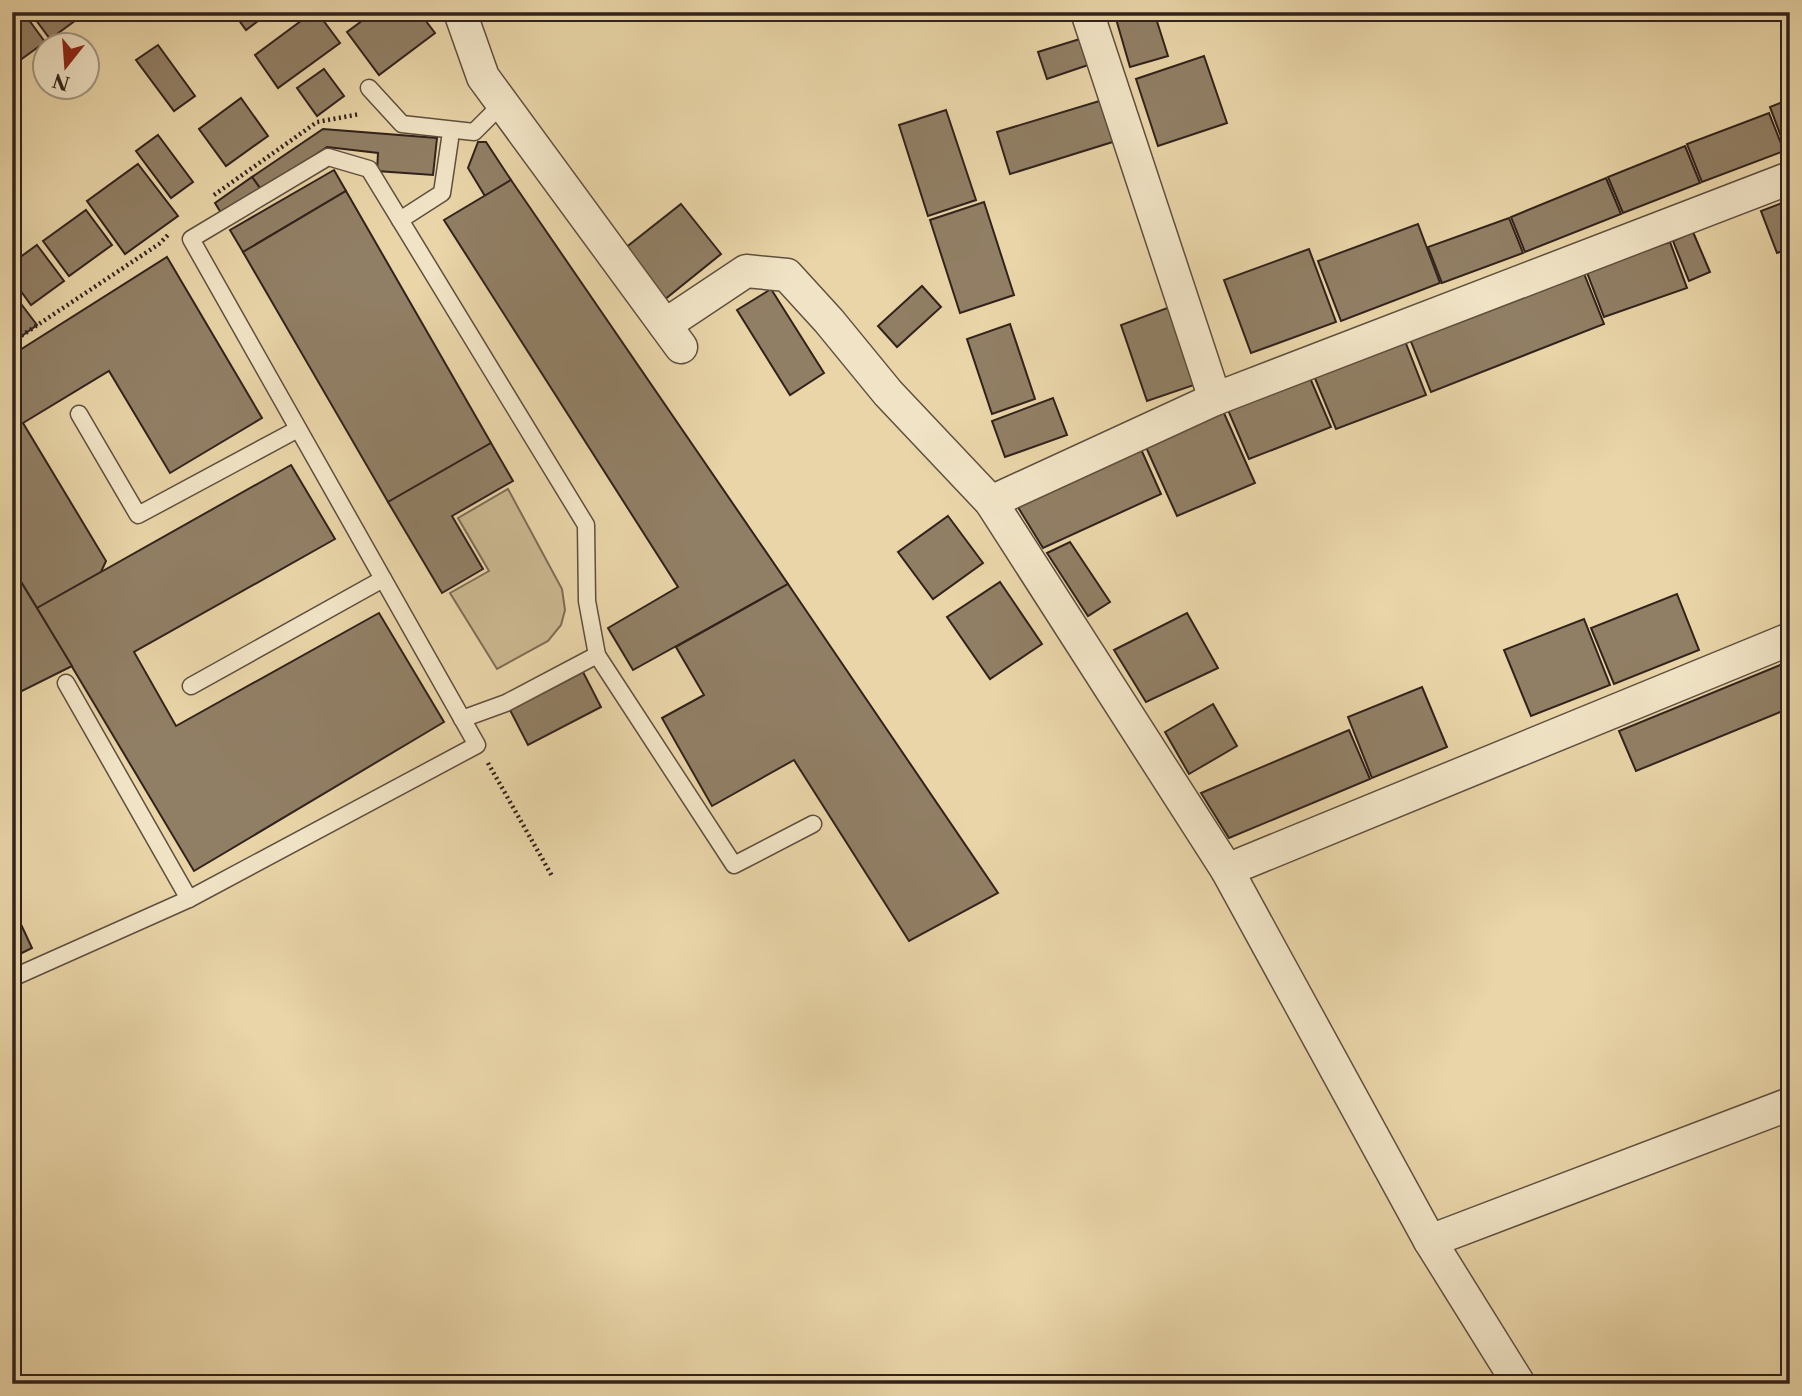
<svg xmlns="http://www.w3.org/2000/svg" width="1802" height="1396" viewBox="0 0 1802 1396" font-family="'Libre Caslon Text',serif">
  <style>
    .green { fill: #cab790; stroke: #7e6c56; stroke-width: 2 }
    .building { fill: #917f65; stroke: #31221c; stroke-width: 2 }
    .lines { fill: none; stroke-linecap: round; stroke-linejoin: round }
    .lane-casing { stroke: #5f4f3f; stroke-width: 19 }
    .street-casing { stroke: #5f4f3f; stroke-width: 35 }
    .path { stroke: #31221c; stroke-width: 4.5; stroke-dasharray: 2 3.5; stroke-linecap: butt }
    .lane { stroke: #f1e4c6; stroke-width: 16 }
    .street { stroke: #f1e4c6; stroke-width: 32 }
  </style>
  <rect width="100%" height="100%" fill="#e9d5a8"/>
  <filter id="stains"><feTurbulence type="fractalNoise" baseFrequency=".00286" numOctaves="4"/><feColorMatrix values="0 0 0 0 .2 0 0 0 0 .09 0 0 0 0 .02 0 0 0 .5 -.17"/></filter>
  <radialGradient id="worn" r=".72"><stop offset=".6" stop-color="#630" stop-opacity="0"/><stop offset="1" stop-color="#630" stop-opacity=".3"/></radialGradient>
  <polygon class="green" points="508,489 562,589 565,610 561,625 548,641 497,669 450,593 489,571 458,518"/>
  <g class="building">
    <polygon points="12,12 23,12 45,42 12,66"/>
    <polygon points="30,12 87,12 50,39"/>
    <polygon points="233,12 270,12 246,30"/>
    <polygon points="313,12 317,12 340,43 278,88 255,55"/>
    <polygon points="374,12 419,12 435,33 379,75 347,32"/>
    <polygon points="1114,12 1154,12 1168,56 1130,67"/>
    <polygon points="1083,38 1091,64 1047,79 1038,52"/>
    <polygon points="158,45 195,96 174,111 136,60"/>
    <polygon points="1204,56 1227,123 1158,146 1136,79"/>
    <polygon points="324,69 344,96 317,116 297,88"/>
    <polygon points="241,98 268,136 226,166 199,129"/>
    <polygon points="1106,99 1119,140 1010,174 997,132"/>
    <polygon points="1790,99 1790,148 1786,150 1770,107"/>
    <polygon points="946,110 976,200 928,216 899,125"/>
    <polygon points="1769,113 1784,151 1702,182 1687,144"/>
    <polygon points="323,129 437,138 433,175 377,171 378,153 327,147 262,191 252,177"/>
    <polygon points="158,135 193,182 171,198 136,151"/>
    <polygon points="478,142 486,142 511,180 485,196 468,168"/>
    <polygon points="1685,146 1700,183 1623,213 1608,177"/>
    <polygon points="138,164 178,216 125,254 87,201"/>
    <polygon points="334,170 346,191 243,252 230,230"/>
    <polygon points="252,177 262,191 223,216 215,203"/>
    <polygon points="1606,178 1621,214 1525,252 1511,217"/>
    <polygon points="511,180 788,584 633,670 608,628 678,587 444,220"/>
    <polygon points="346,191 491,443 388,502 243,252"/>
    <polygon points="1790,200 1790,248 1777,253 1761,211"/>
    <polygon points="984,202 1014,295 960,313 930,220"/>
    <polygon points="681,204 721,254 664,300 624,249"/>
    <polygon points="86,210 112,245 69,276 43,241"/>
    <polygon points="1509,218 1523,253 1442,283 1428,247"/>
    <polygon points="1418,224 1440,283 1341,321 1318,261"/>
    <polygon points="1693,232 1710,272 1689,281 1673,241"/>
    <polygon points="1670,242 1687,288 1604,317 1586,270"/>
    <polygon points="37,245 64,281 31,305 12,279 12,263"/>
    <polygon points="1309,249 1336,322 1251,353 1224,280"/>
    <polygon points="167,257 262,418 170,473 109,371 23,423 106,561 101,572 37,608 12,567 12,355"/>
    <polygon points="1583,271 1604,324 1431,392 1410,339"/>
    <polygon points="922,286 941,307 897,347 878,326"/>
    <polygon points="771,289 824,373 790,395 737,310"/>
    <polygon points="12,292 37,325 12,343"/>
    <polygon points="1170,307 1197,384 1147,401 1121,325"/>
    <polygon points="1010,324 1035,399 992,414 967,339"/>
    <polygon points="1405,341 1426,395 1336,429 1314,376"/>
    <polygon points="1310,378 1331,427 1249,459 1228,410"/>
    <polygon points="1053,398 1067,435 1005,457 992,421"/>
    <polygon points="1223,411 1255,483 1177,516 1145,445"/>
    <polygon points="491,443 513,481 452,516 483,569 442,593 388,502"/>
    <polygon points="1140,447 1161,494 1043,548 1016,504"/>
    <polygon points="291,465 335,539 134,652 176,726 379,613 444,722 194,871 37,608"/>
    <polygon points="948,516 983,563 933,599 898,552"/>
    <polygon points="1070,542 1110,602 1088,616 1047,553"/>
    <polygon points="12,567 72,666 12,696"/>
    <polygon points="1000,582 1042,644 990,679 947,617"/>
    <polygon points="788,584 998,893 909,941 794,760 712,806 662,718 704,695 676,647"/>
    <polygon points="1677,594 1699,650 1614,684 1591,628"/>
    <polygon points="1187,613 1218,668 1146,702 1114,650"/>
    <polygon points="1584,619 1610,685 1531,716 1504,650"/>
    <polygon points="1790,661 1790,708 1636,771 1619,731"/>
    <polygon points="583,672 601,707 528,745 510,710"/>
    <polygon points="1422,687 1447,747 1372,778 1348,717"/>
    <polygon points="1213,704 1237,746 1189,774 1165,732"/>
    <polygon points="1349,730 1370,779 1229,838 1201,793"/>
    <polygon points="12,905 32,948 12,958"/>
  </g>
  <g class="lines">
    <defs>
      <g id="lane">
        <polyline points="369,88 402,124 474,132 502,104"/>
        <polyline points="400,220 442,193 450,139"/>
        <polyline points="79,414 138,515 298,429"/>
        <polyline points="66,683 189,899"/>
        <polyline points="191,686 383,579"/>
        <polyline points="462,719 506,703 597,655"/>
        <polyline points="12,978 189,899 477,745 191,239 328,157 369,169 586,525 587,601 597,655 734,865 813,824"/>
      </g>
      <g id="street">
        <polyline points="460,12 483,77 681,347"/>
        <polyline points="1087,12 1215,399"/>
        <polyline points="665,325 746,271 787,275 829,321 888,393 991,502 1227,870 1430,1241 1519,1384"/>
        <polyline points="991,502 1215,399 1790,178"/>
        <polyline points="1227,870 1790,639"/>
        <polyline points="1430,1241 1790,1104"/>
      </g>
    </defs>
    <use href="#lane" class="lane-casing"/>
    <use href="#street" class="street-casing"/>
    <g class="path">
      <polyline points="214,195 317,122 360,114"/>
      <polyline points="12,342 159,244 168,235"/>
      <polyline points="488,763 552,876"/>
    </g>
    <use href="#lane" class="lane"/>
    <use href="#street" class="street"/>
  </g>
  <rect width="1802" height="1396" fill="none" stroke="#e9d5a8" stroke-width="42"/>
  <rect x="14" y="14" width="1774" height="1368" fill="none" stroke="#31221c" stroke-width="3.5"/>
  <rect x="21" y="21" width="1760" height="1354" fill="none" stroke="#31221c" stroke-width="2"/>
  <g transform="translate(66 66) rotate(197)"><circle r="33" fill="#f1e4c6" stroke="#a49682" stroke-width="2"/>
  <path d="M0-5L12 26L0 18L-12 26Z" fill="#8f2418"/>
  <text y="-10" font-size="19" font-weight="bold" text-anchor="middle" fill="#31221c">N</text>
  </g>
  <rect width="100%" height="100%" filter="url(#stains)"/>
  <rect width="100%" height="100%" fill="url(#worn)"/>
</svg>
